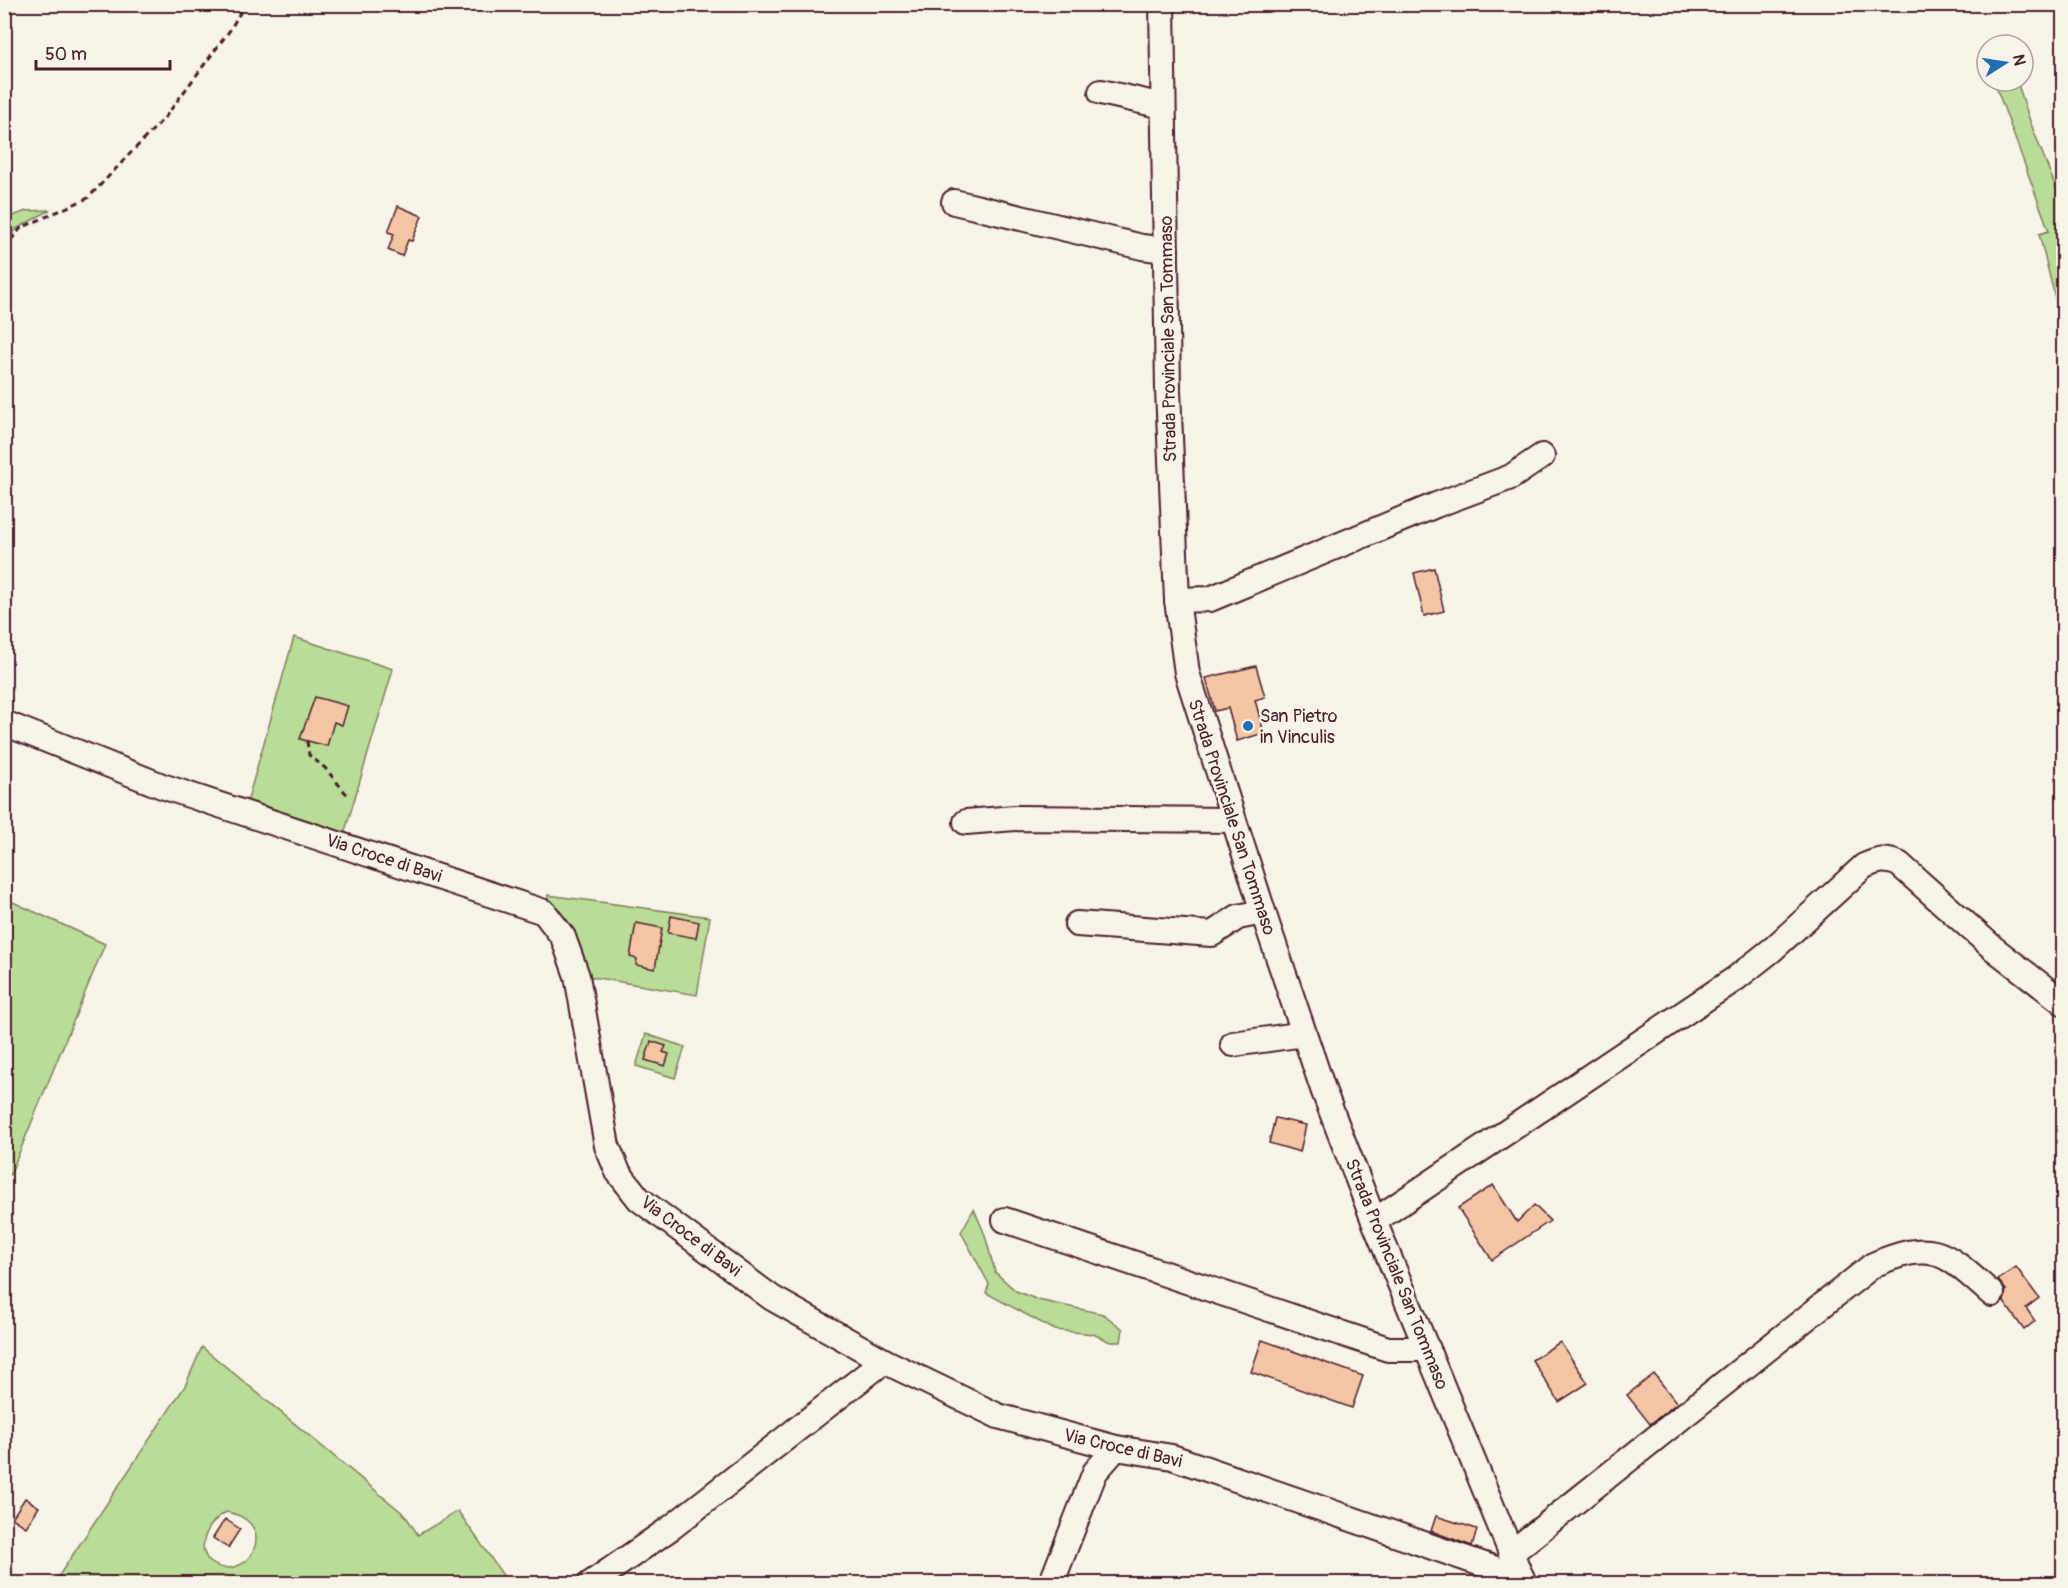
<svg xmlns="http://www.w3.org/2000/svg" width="2068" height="1588" viewBox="0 0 2068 1588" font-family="Pangolin,sans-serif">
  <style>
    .green { fill: #b9dc96; stroke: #827e60; stroke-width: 1.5; fill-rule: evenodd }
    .building { fill: #f4c5a4; stroke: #4a1f2b; stroke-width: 1.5 }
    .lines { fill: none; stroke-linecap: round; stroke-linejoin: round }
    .minor-casing { stroke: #4a1f2b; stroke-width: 28 }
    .path { stroke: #4a1f2b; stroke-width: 3; stroke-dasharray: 6 4.5; stroke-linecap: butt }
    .minor { stroke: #f7f3e8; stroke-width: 24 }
    .poi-dot { fill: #1f6fb2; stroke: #f7f3e8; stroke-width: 2 }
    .labels { text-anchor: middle; stroke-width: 5; stroke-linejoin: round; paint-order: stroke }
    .street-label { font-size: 18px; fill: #4a1f2b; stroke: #f7f3e8 }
    .poi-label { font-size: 18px; fill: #4a1f2b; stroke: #f7f3e8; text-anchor: start }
  </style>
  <rect width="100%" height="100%" fill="#f7f3e8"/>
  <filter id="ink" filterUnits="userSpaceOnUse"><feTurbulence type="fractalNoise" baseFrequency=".0167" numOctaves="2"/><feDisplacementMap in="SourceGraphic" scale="12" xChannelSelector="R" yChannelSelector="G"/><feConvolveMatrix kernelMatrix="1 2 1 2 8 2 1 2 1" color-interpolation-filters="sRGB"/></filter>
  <g filter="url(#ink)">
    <g class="green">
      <polygon points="1994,81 2017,81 2031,124 2063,206 2063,329 2039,234 2049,231"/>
      <polygon points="50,210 16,229 5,244 5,219 26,211"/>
      <polygon points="294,637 393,669 343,838 246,806"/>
      <polygon points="548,895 710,917 697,995 580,975 548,907"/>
      <polygon points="4,898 105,944 10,1175 4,1173"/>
      <polygon points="646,1034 685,1047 675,1078 636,1066"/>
      <polygon points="974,1209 985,1235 995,1272 1016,1291 1038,1300 1103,1314 1123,1329 1121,1342 1110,1342 1093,1334 1055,1330 986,1293 989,1284 961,1232"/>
      <path d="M202 1347 405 1515 418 1535 458 1511 507 1581 503 1584 54 1583 185 1386ZM226 1512C284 1522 246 1588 210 1562 194 1545 210 1521 226 1512Z"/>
    </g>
    <g class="building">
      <polygon points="398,206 422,216 412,241 408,240 402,256 388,250 394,234 388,232"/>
      <polygon points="1434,568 1444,611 1424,616 1414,573"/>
      <polygon points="1256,666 1265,697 1255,700 1264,733 1237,741 1228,708 1215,711 1206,678"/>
      <polygon points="315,697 348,706 342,725 334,722 327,746 300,739"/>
      <polygon points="671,916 699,922 696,938 668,933"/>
      <polygon points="636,923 662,928 655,969 636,965 637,959 630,957"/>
      <polygon points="651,1041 666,1046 663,1052 669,1054 665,1066 645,1060"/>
      <polygon points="1275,1118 1306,1125 1300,1152 1269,1143"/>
      <polygon points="1493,1185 1517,1222 1534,1205 1550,1221 1492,1260 1458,1208"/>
      <polygon points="2016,1267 2039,1298 2026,1308 2035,1321 2024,1330 2004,1302 2006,1290 1998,1280"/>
      <polygon points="1262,1340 1363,1376 1352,1408 1251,1372"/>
      <polygon points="1560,1342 1588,1383 1559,1402 1532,1360"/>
      <polygon points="1654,1374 1677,1403 1650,1424 1627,1395"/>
      <polygon points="25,1498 39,1507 26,1527 12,1518"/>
      <polygon points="1436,1516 1477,1529 1472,1546 1431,1531"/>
      <polygon points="225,1519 240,1529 228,1548 213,1538"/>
    </g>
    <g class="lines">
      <defs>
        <g id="minor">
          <polyline points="1162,4 1168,390 1177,600 1187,673 1267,924 1324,1092 1374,1221 1524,1584"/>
          <polyline points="1101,92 1163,106"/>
          <polyline points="954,202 1142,247 1166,250"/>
          <polyline points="1177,600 1210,599 1436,505 1511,477 1542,456"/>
          <polyline points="4,723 162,786 544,912 563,937 577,976 607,1146 618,1172 639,1199 772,1298 884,1361 998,1416 1116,1448 1172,1457 1522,1578"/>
          <polyline points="966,822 1015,818 1233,820"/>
          <polyline points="1077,924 1212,934 1238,917 1263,912"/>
          <polyline points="1233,1044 1304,1034"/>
          <polyline points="1005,1220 1388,1349 1428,1349"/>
          <path d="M1374 1221 1735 979 1773 949 1864 866C1878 860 1885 858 1899 864L1993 948 2064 1003"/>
          <path d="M1511 1553 1873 1265C1935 1238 1945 1253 1992 1294"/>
          <polyline points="590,1584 672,1527 884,1361"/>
          <polyline points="1051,1584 1095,1472 1116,1448"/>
        </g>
      </defs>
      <use href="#minor" class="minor-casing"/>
      <g class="path">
        <polyline points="4,248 21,228 88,198 166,116 230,30 245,4"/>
        <polyline points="307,741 309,755 325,768 349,797"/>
      </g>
      <use href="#minor" class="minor"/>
    </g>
  </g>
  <circle class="poi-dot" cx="1248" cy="726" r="6"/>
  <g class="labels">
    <g class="street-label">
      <text transform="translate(1168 339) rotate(-91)" y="6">Strada Provinciale San Tommaso</text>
      <text transform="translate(1232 817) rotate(72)" y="6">Strada Provinciale San Tommaso</text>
      <text transform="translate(384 858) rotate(18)" y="6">Via Croce di Bavi</text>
      <text transform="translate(691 1236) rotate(37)" y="6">Via Croce di Bavi</text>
      <text transform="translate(1397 1274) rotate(68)" y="6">Strada Provinciale San Tommaso</text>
      <text transform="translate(1123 1448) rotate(13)" y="6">Via Croce di Bavi</text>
    </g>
    <g class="poi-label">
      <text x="1260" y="722">San Pietro<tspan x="1260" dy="21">in Vinculis</tspan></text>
    </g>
  </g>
  <rect width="2068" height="1588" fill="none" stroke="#f7f3e8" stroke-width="24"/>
  <rect x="12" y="12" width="2044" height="1564" fill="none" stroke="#4a1f2b" stroke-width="2" filter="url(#ink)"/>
  <g transform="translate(2005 63) rotate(78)"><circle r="28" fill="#f7f3e8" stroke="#b29e9c" stroke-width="1.5"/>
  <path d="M0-4.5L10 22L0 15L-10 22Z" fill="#1f6fb2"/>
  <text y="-9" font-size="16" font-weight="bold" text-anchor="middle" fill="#4a1f2b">N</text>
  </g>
  <path d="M36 60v9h134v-9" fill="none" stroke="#4a1f2b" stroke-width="3"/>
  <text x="45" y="60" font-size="18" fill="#4a1f2b" stroke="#f7f3e8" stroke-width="4.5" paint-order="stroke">50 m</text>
</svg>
